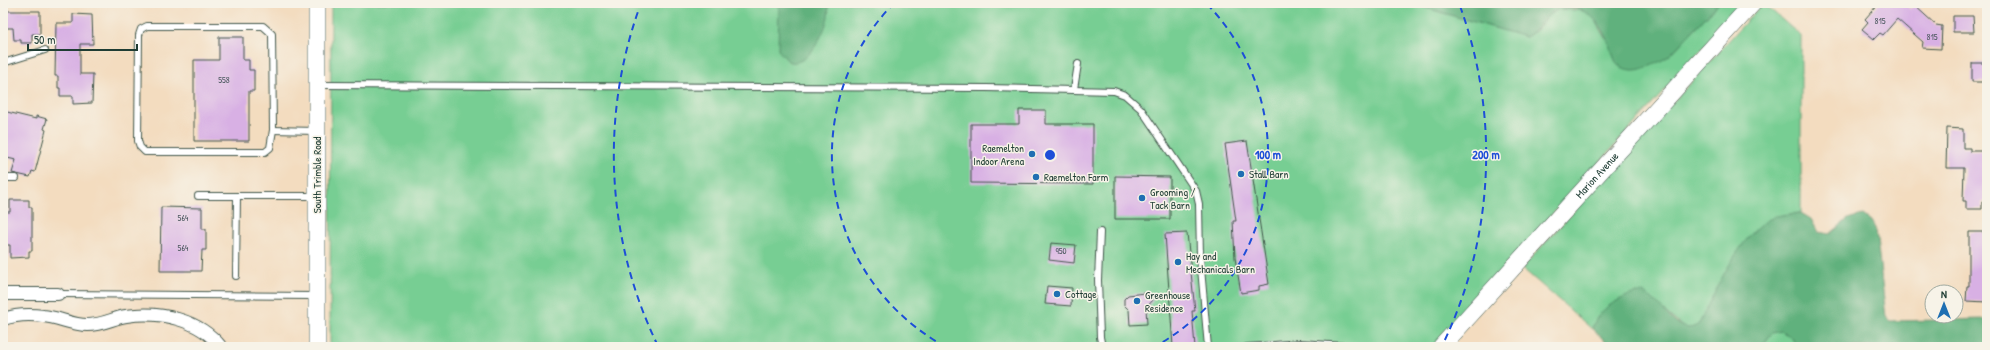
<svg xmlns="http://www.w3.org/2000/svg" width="1990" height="350" viewBox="0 0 1990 350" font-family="'Patrick Hand',sans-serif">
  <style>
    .green { fill: #77ce93; stroke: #4b8664 }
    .forest { fill: #61b17d; stroke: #407758 }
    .building { fill: #d8b0e4 }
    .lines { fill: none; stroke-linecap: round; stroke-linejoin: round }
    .lane-casing { stroke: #3f5549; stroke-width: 8 }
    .street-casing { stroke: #3f5549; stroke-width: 14 }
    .secondary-casing { stroke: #3f5549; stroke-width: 18 }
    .lane { stroke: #fff; stroke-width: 6 }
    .street { stroke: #fff; stroke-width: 12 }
    .secondary { stroke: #fff; stroke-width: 17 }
    .ring { fill: none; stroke: #1d4ed8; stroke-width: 2; stroke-dasharray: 7 5 }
    .poi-dot { fill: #1f6fb2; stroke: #f7f3e8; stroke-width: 1.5 }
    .labels { text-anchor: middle; stroke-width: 3; stroke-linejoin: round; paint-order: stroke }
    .number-label { font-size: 9px; fill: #4d5a60 }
    .poi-label { font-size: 11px; fill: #1f3d34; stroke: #f7f3e8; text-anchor: start }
    .street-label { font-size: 11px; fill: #1f3d34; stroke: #f7f3e8 }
    .centre { fill: #1d4ed8; stroke: #f7f3e8; stroke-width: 2 }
    .ring-label { font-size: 12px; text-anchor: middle; font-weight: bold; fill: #1d4ed8; stroke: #f7f3e8; stroke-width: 3; stroke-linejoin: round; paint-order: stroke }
  </style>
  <rect width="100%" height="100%" fill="#f7f3e8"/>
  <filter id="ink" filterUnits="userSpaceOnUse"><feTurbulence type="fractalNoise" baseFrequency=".025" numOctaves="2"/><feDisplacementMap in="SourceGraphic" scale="8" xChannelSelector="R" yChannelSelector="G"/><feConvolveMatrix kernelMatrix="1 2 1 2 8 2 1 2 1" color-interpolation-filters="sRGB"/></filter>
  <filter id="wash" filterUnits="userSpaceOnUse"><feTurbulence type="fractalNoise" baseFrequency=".012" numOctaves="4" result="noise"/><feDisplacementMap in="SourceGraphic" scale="16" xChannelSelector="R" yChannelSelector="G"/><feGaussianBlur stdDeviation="0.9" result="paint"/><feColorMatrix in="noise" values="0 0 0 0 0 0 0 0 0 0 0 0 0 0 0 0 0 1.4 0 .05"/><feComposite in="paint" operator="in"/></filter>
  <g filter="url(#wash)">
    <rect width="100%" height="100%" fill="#f3dcbf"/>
    <g class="green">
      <polygon points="331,3 1409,3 1526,37 1537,30 1549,14 1560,9 1585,11 1593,16 1610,45 1645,68 1669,56 1719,3 1744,3 1432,347 330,347"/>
      <polygon points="1763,3 1801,36 1801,213 1790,214 1732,261 1699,324 1693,329 1684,328 1644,294 1594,323 1592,329 1522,268"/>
      <polygon points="1782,331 1791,337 1798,347 1761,347 1772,333"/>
    </g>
    <g class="forest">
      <path d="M779 3H828C828 7 829 12 828 16 826 31 807 70 788 61L778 50Z"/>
      <path d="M1409 3H1719L1669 56C1655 65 1629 79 1616 62 1613 57 1612 50 1610 45 1601 23 1587 4 1561 9 1545 12 1540 30 1526 37Z"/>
      <path d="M1801 213 1811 219 1818 232 1830 234 1848 219 1863 215 1871 221 1876 230 1886 317 1890 321 1987 319V347H1798L1791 337 1781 331 1772 333 1761 347H1612L1592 329C1596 316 1603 309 1615 302 1623 298 1636 290 1645 294 1663 302 1677 340 1699 324 1713 295 1742 229 1774 217 1782 214 1792 214 1801 213Z"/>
    </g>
    <g id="blocks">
      <g class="building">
        <polygon points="1879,3 1903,3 1910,9 1914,5 1936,25 1942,26 1941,49 1922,48 1923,42 1897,19 1883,35 1880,33 1874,39 1862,29 1868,22 1865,19"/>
        <polygon points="3,11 40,11 40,34 32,34 32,43 21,43 21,40 14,40 13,28 3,28"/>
        <polygon points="73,14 92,15 93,44 80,44 80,74 93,74 92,103 73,104 73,96 60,96 60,88 58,88 58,76 55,76 56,23 73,23"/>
        <polygon points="1953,16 1973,16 1974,32 1953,32"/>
        <polygon points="219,37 243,37 243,60 249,60 249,70 254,70 254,91 249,91 249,141 194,141 194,60 219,60"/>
        <polygon points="1972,63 1987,63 1987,80 1985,80 1985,82 1972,82"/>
        <polygon points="1019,110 1046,110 1046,124 1093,124 1093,184 971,183 971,124 1019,124"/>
        <polygon points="3,111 36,119 36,116 47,119 44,129 46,130 35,172 32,171 30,177 12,173 16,160 3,157"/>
        <polygon points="1947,128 1963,129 1963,148 1970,148 1970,151 1985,151 1985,155 1987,155 1987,186 1985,186 1985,202 1982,202 1982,209 1966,209 1966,201 1963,201 1964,168 1946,168"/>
        <polygon points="1247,141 1269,284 1259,286 1259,290 1241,293 1235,258 1233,221 1236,221 1225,144"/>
        <polygon points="1115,176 1170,177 1170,219 1115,219"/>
        <polygon points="10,200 29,200 29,207 32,207 32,251 29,251 29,257 10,258 10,245 3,245 3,212 10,212"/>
        <polygon points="161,207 202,208 202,229 206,229 206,250 202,250 201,271 160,271"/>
        <polygon points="1969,232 1987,232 1987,302 1966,301 1967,286 1969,286"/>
        <polygon points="1187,233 1195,311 1192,311 1195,347 1173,347 1165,234"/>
        <polygon points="1051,243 1076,245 1074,263 1049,260"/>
        <polygon points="1047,286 1072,288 1071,306 1045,304"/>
        <polygon points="1145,293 1153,300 1146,308 1147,324 1130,325 1129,310 1124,305 1124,299 1128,295"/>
      </g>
    </g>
  </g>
  <g filter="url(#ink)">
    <use href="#blocks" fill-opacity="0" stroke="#3f5549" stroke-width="1"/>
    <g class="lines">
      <defs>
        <g id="lane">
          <polygon points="147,26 263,26 272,34 273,130 270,148 265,152 145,152 140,147 138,141 139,35 141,29"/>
          <polyline points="3,63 45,50"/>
          <polyline points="319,85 986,88 1114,91 1125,95 1141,109 1196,191 1199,204 1200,257 1208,347"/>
          <polyline points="1074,89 1078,64"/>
          <polyline points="273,130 316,131"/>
          <polyline points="3,178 16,178"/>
          <polyline points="198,196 315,196"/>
          <polyline points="1100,232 1098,280 1100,337 1102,347"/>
          <polyline points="236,276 237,196"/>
          <polyline points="58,294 315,296"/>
          <polyline points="1247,347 1300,343 1359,347"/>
        </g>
        <g id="street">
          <polyline points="3,294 58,294"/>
          <path d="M3 319C15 315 30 314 43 316 58 317 72 325 87 325 103 325 113 318 126 316 160 311 199 319 221 347"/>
        </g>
        <g id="secondary">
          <polyline points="317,347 317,3"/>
          <path id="s1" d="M1441 347 1753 3"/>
        </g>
      </defs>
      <use href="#lane" class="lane-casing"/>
      <use href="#street" class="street-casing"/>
      <use href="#secondary" class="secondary-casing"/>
      <use href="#lane" class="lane"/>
      <use href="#street" class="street"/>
      <use href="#secondary" class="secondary"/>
    </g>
  </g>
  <g class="ring">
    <path d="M946 347A218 218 0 0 1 893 4M1207 4A218 218 0 0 1 1154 347"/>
    <path d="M658 346A436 436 0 0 1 640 6M1460 6A436 436 0 0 1 1442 346"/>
  </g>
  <g class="poi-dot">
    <circle cx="1032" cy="154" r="4"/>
    <circle cx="1241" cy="174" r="4"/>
    <circle cx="1036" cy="177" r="4"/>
    <circle cx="1142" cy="198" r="4"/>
    <circle cx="1178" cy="262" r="4"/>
    <circle cx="1057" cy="294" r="4"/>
    <circle cx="1137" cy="301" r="4"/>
  </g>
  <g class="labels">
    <g class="number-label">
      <text x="1880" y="24">815</text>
      <text x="1932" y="40">815</text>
      <text x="224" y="83">558</text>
      <text x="183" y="221">564</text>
      <text x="183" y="251">564</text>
      <text x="1061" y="254">950</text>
    </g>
    <g class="poi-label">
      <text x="1024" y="152" text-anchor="end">Raemelton<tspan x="1024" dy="13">Indoor Arena</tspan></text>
      <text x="1249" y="178">Stall Barn</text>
      <text x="1044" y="181">Raemelton Farm</text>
      <text x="1150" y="196">Grooming /<tspan x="1150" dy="13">Tack Barn</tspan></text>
      <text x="1186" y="260">Hay and<tspan x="1186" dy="13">Mechanicals Barn</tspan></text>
      <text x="1065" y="298">Cottage</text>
      <text x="1145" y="299">Greenhouse<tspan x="1145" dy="13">Residence</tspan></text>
    </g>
    <g class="street-label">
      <text transform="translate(317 175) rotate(-90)" y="4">South Trimble Road</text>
      <text dy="4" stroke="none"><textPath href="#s1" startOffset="232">Marion Avenue</textPath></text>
    </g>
  </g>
  <circle cx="1050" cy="155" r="6" class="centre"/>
  <g class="ring-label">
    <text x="1268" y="159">100 m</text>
    <text x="1486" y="159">200 m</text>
  </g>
  <rect width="1990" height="350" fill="none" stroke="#f7f3e8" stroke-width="16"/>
  <g transform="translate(1944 304)"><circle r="19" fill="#f7f3e8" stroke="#a1aaa0"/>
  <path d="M0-3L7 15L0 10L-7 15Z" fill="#1f6fb2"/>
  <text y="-6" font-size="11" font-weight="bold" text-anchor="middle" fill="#1f3d34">N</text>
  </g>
  <path d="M28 44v6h109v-6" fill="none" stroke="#1f3d34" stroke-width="2"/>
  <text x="34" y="44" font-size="12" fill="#1f3d34" stroke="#f7f3e8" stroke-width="3" paint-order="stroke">50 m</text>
</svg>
